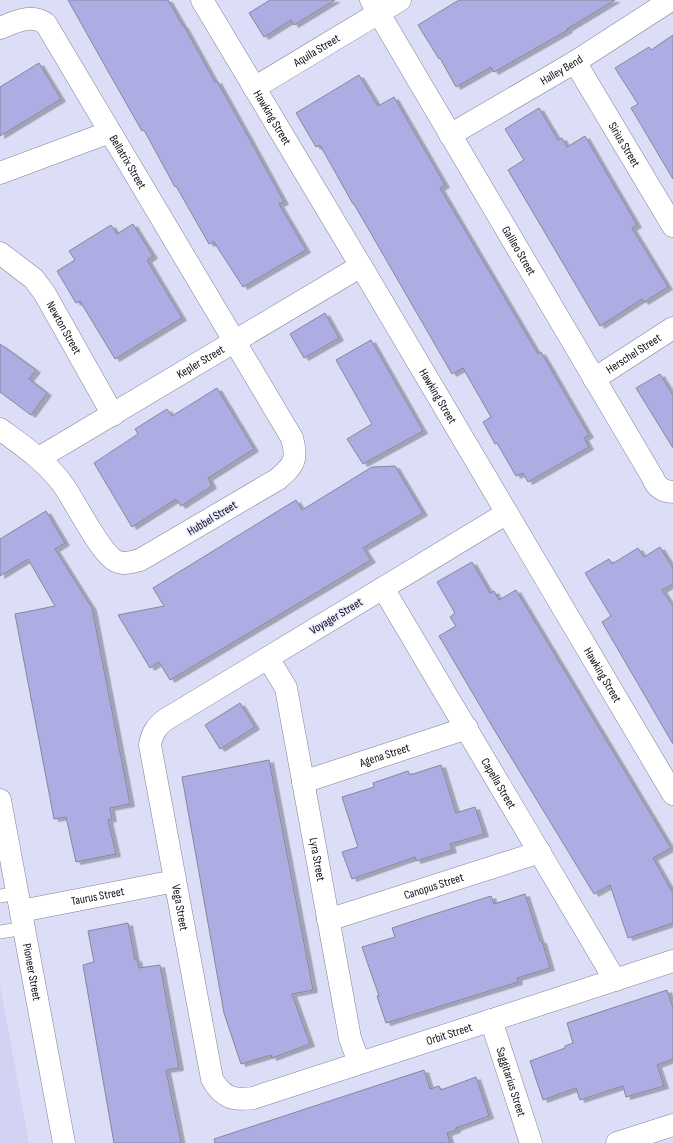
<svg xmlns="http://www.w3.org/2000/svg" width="673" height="1143" viewBox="0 0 673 1143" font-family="'Sofia Sans Condensed',sans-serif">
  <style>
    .built { fill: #d2d2f2 }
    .building { fill: #adade3; stroke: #86879d; filter: url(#shadow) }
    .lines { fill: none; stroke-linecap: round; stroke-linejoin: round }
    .lane-casing { stroke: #818198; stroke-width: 14 }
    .street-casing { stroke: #818198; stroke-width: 23 }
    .lane { stroke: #fff; stroke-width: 13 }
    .street { stroke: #fff; stroke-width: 22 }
    .labels { text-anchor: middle; stroke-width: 3; stroke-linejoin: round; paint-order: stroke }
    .street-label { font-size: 12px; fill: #0d0d15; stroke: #eaeafe }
  </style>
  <defs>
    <filter id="shadow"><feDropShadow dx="4.5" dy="2.5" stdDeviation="0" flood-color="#0004"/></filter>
  </defs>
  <rect width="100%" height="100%" fill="#dcddf6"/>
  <polygon class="built" points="0,985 29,1143 0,1143"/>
  <g class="building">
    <polygon points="68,0 168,0 183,26 184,26 215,82 217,81 250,140 284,202 279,204 306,250 243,287 214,242 209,244 176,186 175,187 144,130 142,131 109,73"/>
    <polygon points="270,0 335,0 294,25 291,20 264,37 249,13"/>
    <polygon points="459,0 615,0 567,29 568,30 494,72 491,67 456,87 440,58 439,59 418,25"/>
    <polygon points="673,35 673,179 631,108 638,104 615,68 649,47 651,50"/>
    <polygon points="39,63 61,99 0,136 0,87"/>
    <polygon points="359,75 378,106 394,97 445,185 440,188 538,354 541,352 589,435 584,438 589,447 528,482 523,473 516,476 497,443 495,444 483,422 491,417 463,368 452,374 354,204 353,204 320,145 316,147 296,113"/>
    <polygon points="539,108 558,140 562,138 567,147 585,136 637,225 632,228 668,287 644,302 642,299 600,326 508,170 524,160 505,129"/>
    <polygon points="133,224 153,256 147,260 182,318 115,359 80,301 76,303 57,271 75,260 69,251 111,225 117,234"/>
    <polygon points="325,313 339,338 304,358 290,334"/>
    <polygon points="371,340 423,431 363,464 347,439 372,424 336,360"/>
    <polygon points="0,344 36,370 29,379 47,393 31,415 0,392"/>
    <polygon points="660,374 673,395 673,448 636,388"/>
    <polygon points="217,388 254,449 208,478 212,486 181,506 176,499 132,527 94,463 138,434 135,429 167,409 172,416"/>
    <polygon points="395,466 423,513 363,548 371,560 170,680 159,662 150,668 118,615 164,606 153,588 296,500 302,510 372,467"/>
    <polygon points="46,511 65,543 55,549 92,608 130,804 110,808 112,819 108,820 116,854 76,862 66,817 54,819 15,614 55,606 28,559 0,576 0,539"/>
    <polygon points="660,547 673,568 673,584 662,590 673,606 673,744 602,622 611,616 585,573 609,559 612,564 638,548 644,557"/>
    <polygon points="472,562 490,593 494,591 499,600 516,590 671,848 653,858 673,893 673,923 628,938 610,885 594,894 492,726 439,636 456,626 450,617 455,613 437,582"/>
    <polygon points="240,703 255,727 220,749 205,725"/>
    <polygon points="269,760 313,990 292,994 310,1044 272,1058 271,1055 241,1064 224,1013 182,777"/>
    <polygon points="441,765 456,813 475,807 484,834 450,844 452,850 416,861 415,857 352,879 342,852 358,847 342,797 374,787 373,783 408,771 410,775"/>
    <polygon points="525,894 540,941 542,941 550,968 517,978 518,982 386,1023 377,996 379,996 362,947 395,937 392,928 428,916 491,896 494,904"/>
    <polygon points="128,923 135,960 137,959 139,968 160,965 179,1068 166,1070 181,1143 114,1143 83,965 94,962 88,931"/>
    <polygon points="667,990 673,1008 673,1059 657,1065 664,1086 626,1097 623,1086 580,1100 576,1088 543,1100 530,1061 565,1048 565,1046 573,1043 567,1023"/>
    <polygon points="424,1070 430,1089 439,1086 441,1090 476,1077 489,1116 456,1128 456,1130 447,1133 450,1143 215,1143 214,1139"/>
  </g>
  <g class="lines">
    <defs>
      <g id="lane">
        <polyline points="0,896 17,893"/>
        <polyline points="0,932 24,928"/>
      </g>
      <g id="street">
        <path id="s1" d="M202 0 361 266 673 794"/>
        <path id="s2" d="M371 0 653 478C656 487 663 492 673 492"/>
        <path id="s3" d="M0 28C15 22 32 13 46 24L292 438C298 460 294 465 278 479L140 560C132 562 123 565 116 561 101 554 75 502 64 486 47 462 23 446 0 429"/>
        <path id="s4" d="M575 62 673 226"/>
        <path id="s5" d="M254 88 400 0"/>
        <path id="s6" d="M450 135 575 62 671 0"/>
        <polyline points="0,173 110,132"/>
        <path id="s7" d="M0 253 34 279 45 294 113 415"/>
        <path id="s8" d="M594 379 673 328"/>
        <path id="s9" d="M39 458 361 266"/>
        <path id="s10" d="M507 513 165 720C156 727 152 733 150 745L212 1079C222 1097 233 1101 253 1098L673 961"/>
        <path id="s11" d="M383 588 615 980"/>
        <path id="s12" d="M268 658 286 688 350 1038 359 1063"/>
        <path id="s13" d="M303 782 467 728"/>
        <path id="s14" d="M0 800 64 1143"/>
        <path id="s15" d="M21 911 175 881"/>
        <path id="s16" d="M328 920 540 852"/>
        <path id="s17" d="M491 1020 531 1143"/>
        <polyline points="617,1143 673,1125"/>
      </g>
    </defs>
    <use href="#lane" class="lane-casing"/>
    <use href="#street" class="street-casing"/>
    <use href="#lane" class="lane"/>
    <use href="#street" class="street"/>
  </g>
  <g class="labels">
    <g class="street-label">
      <text dy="4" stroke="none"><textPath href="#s5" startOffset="73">Aquila Street</textPath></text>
      <text dy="4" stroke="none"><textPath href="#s6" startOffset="129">Halley Bend</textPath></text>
      <text dy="4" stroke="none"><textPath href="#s1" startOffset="137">Hawking Street</textPath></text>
      <text dy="4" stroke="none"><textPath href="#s4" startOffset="96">Sirius Street</textPath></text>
      <text dy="4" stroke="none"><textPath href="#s3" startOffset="209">Bellatrix Street</textPath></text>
      <text dy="4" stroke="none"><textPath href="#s2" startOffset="291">Galileo Street</textPath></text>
      <text dy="4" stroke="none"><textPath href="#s7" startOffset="100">Newton Street</textPath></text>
      <text dy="4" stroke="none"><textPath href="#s8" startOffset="47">Herschel Street</textPath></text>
      <text dy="4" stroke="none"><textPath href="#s9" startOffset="188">Kepler Street</textPath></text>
      <text dy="4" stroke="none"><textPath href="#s1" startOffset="461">Hawking Street</textPath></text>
      <text transform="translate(212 518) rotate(-31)" y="4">Hubbel Street</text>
      <text transform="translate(336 616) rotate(-31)" y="4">Voyager Street</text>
      <text dy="4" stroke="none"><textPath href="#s1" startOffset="785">Hawking Street</textPath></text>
      <text dy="4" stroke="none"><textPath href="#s13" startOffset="86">Agena Street</textPath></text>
      <text dy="4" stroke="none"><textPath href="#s11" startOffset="227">Capella Street</textPath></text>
      <text dy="4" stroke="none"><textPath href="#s12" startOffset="209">Lyra Street</textPath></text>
      <text dy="4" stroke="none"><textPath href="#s16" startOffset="111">Canopus Street</textPath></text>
      <text dy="4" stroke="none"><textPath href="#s15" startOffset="78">Taurus Street</textPath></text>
      <text dy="4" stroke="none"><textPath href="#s10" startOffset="595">Vega Street</textPath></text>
      <text dy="4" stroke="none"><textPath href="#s14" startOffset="175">Pioneer Street</textPath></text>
      <text dy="4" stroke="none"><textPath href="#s10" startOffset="1025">Orbit Street</textPath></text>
      <text dy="4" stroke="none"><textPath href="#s17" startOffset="65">Saggitarius Street</textPath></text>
    </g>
  </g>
</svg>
